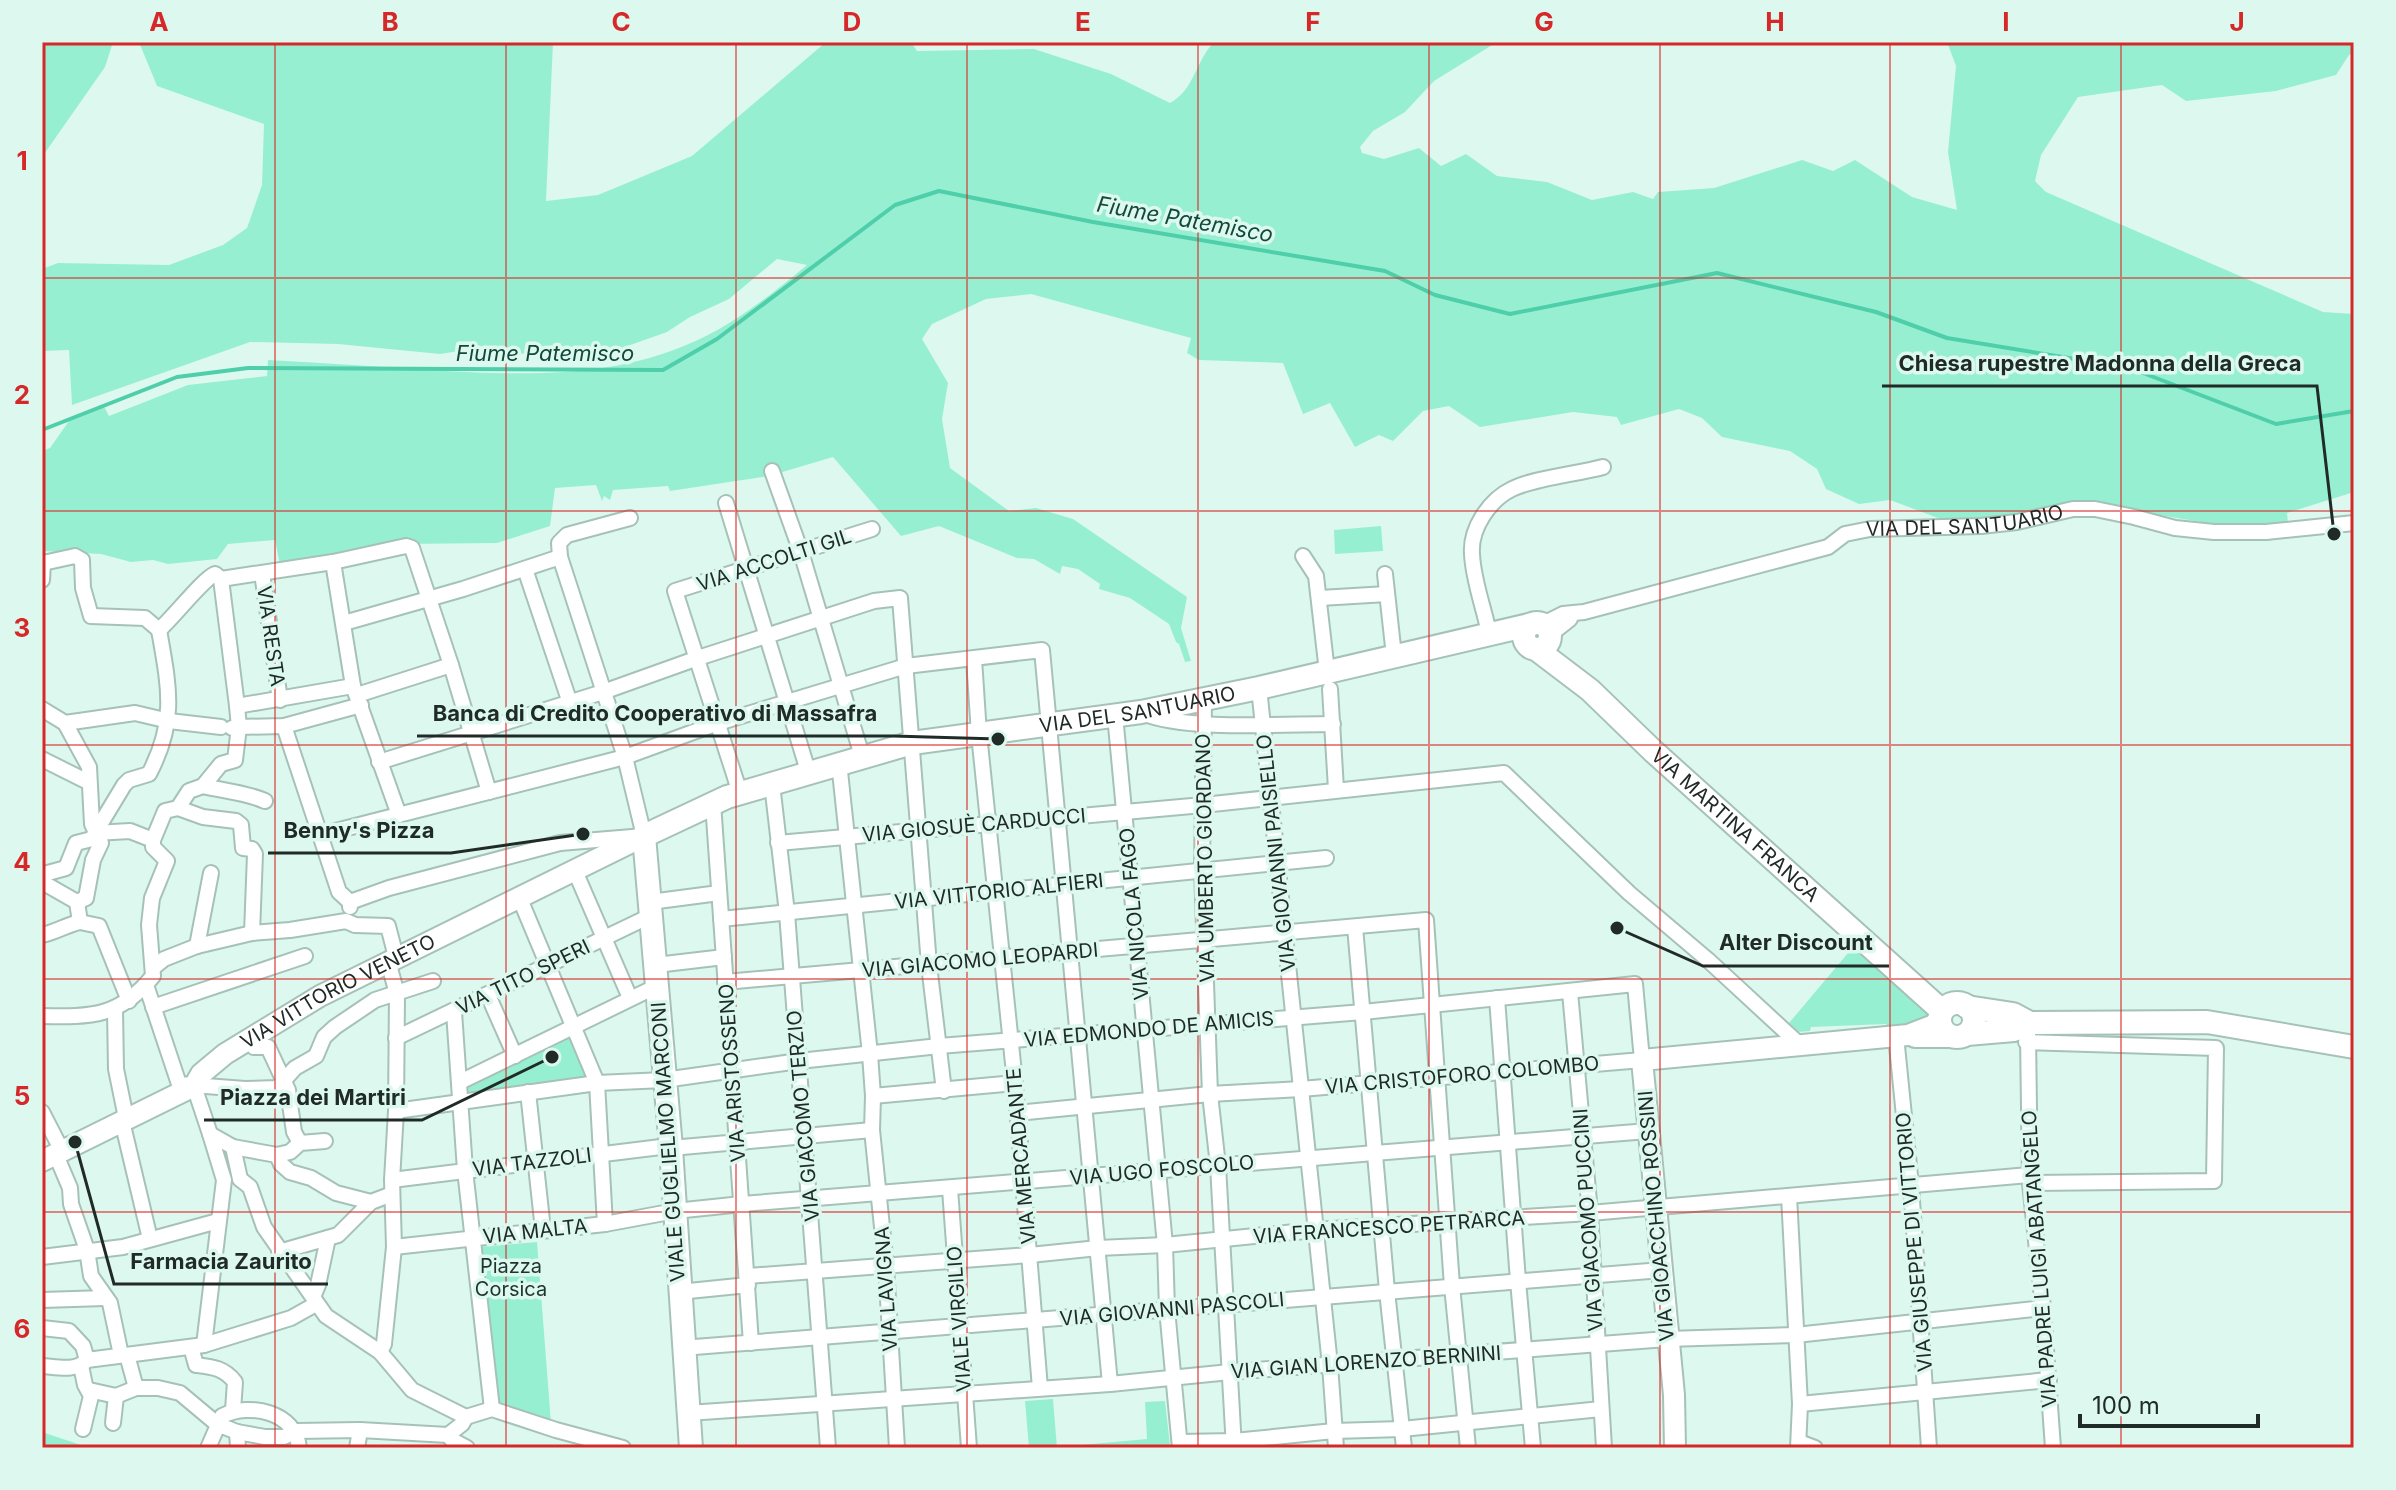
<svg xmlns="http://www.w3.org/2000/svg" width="2396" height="1490" viewBox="0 0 2396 1490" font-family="Inter,sans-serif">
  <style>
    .green { fill: #97efd2 }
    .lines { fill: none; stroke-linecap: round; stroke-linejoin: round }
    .stream { stroke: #4fceaa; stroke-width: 4 }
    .street-casing { stroke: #a6c2b7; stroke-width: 18 }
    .secondary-casing { stroke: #a6c2b7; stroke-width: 24 }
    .primary-casing { stroke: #a6c2b7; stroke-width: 26 }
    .street { stroke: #fff; stroke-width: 14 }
    .secondary { stroke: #fff; stroke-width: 20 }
    .primary { stroke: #fff; stroke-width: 22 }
    .grid { fill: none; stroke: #d62828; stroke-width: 2; stroke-opacity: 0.55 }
    .labels { text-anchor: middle; stroke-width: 7; stroke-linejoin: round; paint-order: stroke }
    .street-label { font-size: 20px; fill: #202b27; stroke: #ddf9ef }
    .park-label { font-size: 20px; fill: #1e342c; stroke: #ddf9ef }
    .water-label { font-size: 22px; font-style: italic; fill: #13493a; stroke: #ddf9ef }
    .leader { fill: none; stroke: #202b27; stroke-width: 3 }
    .callout-dot { fill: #202b27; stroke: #ddf9ef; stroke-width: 3 }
    .callout-label { font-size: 22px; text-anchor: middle; font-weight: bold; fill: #202b27; stroke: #ddf9ef; stroke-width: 7; stroke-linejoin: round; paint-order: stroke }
    .neatline { fill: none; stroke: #d62828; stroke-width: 3 }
    .grid-label { font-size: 26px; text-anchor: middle; font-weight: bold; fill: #d62828 }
  </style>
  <rect width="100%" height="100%" fill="#ddf9ef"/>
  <g class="green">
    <polygon points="42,42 113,42 105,67 42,157"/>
    <path d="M139 42H553L546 201 598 195 692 156 826 42H911L917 51 1034 49 1111 74 1170 103C1195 89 1195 62 1214 42H1497L1434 81 1405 112 1373 131 1360 147 1362 153 1384 159 1419 148 1441 166 1466 154 1497 176 1547 182 1592 200 1633 192 1653 199 1658 192 1714 188 1802 160 1833 171 1855 160 1912 197 1957 210 1948 152 1956 66 1947 42H2354V52L2349 55 2336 75 2276 91 2186 101 2162 85 2078 97 2041 155 2035 181 2046 192 2323 312 2354 314V492L2287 513 2288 524H2213L2111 507 1946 521 1890 500 1859 504 1826 489 1817 469 1790 451 1722 437 1702 418 1679 409 1621 425 1617 417 1573 412 1480 427 1449 406 1423 411 1393 441 1379 435 1355 447 1330 403 1303 414 1283 363 1199 360 1187 353 1191 338 1031 294 986 299 932 324 922 339 948 383 942 419 950 468 1009 511 1036 508 1073 519 1187 597 1181 628 1191 661 1185 662 1179 644 1176 642 1169 624 1130 598 1099 589 1100 584 1078 569 1062 566 1060 574 1034 559 1017 558 939 526 901 536 833 457 769 476 670 491 668 486 613 490 610 500 604 496 602 501 596 485 555 488 550 526 497 543 400 544 280 565 275 540 228 544 217 559 168 564 153 560 131 562 101 554 42 551V451L50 448 69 421 103 404 109 416 188 385 267 376 268 360C327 363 386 367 445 371 529 375 612 378 691 343 733 325 772 294 807 265L777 259 729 299 690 317 667 332 619 349 575 356 459 351 440 354 338 344 250 342 72 405 69 350 42 351V269L58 263 169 265 223 245 247 228 262 185 264 124 157 86Z"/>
    <polygon points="1381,526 1383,551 1335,554 1334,530"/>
    <polygon points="1854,946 1930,1010 1928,1018 1918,1025 1887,1028 1886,1024 1811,1027 1810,1031 1798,1032 1789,1023"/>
    <polygon points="571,1035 589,1078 469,1096 467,1083"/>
    <polygon points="537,1242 551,1423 497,1407 479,1247"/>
    <polygon points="1053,1399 1057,1448 1029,1448 1025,1401"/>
    <polygon points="1165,1401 1170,1446 1081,1448 1081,1445 1147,1439 1145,1402"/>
    <polygon points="42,1432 90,1448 42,1448"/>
  </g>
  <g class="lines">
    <polyline class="stream" points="42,430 177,377 248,368 663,370 717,339 895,205 939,191 1093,222 1385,271 1435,295 1510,314 1717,273 1876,312 1947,338 2130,368 2276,424 2354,411"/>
    <defs>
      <g id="street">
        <polyline points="772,471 801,552 862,756"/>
        <polyline points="726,503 808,771"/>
        <polyline points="1303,556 1316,576 1327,672"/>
        <polyline points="333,562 353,686 399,815"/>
        <polyline points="525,569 570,703"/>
        <polyline points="262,573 280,700"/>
        <polyline points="1385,574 1394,656"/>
        <polyline points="221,579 237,706"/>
        <polyline points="42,580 43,563 75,556 82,560 83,588 91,616 145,618 159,630"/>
        <polyline points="1320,598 1387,594"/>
        <polyline points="344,623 463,589 560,557"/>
        <path id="s1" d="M1543 624 1563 614 1584 612 1828 547 1845 534 1870 529 1981 526 2017 522 2073 509H2095L2134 517 2175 528 2214 532H2266L2354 523"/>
        <path d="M159 630C173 618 203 579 215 574L221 579 333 562 406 546 412 548 451 665 489 792"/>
        <path d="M1489 633C1484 608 1473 580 1472 554 1470 529 1489 500 1512 489 1534 478 1577 474 1603 467"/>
        <polyline points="1551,634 1570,619"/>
        <polyline points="974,659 979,734 1015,1083 1040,1388"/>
        <polyline points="353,686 237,706 239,727 284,726 361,705"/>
        <polyline points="1259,688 1330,1365 1336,1448"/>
        <polyline points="1330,689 1336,789"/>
        <polyline points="357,695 451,665"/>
        <polyline points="1204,699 1202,871 1210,1094 1218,1166 1234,1448"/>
        <polyline points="42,709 65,723 135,713 169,721 221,727"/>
        <path d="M1143 713C1184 731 1285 724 1333 724"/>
        <polyline points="1115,715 1165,1245 1167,1309 1180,1448"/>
        <polyline points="65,723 89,767 92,824 101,843 93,860 86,898 77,902"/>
        <polyline points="284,726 339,892 350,902 350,907"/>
        <polyline points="42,759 88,782"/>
        <polyline points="379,762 603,692 698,658 874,601 900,598 929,965 944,1091"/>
        <polyline points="839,762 870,1054 873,1096 872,1130 886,1266 897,1448"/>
        <polyline points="772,784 787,913 828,1448"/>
        <path d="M203 786C224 791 245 792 265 801"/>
        <polyline points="740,793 675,591 872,529"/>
        <polyline points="713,803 751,1343"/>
        <polyline points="178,808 203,817 236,821 241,825 243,848 252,849 255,854 252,933"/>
        <path d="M95 833 124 785 129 780 149 774C177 721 169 687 159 630"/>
        <polyline points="320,835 625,757 718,723 906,666 1042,650 1110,1384"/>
        <polyline points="153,840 165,811 178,808 189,791 203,786 221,764 235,760 239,727 232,728"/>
        <polyline points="778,843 1203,805 1504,773 1629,893 1708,960 1800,1045"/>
        <polyline points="575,871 630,998"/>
        <path d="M42 876 44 874 66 868 76 843 92 839 95 833 130 831 153 840V847L167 861 152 898 149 925 153 976C120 1017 92 1017 42 1016"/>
        <polyline points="42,882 77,902 80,922 99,926 129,1001"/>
        <polyline points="520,899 597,1083 605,1224"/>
        <polyline points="350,902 389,888 560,843 644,836 625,757 560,557 559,543 567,535 630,518"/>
        <polyline points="650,902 719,893"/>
        <polyline points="721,919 1326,858"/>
        <polyline points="1355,927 1387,1291 1404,1448"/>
        <path d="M42 935C56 932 66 925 80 922"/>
        <polyline points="197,946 211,873"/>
        <polyline points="656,965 724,957"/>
        <polyline points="154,967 164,959 197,946 252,933 290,930 346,921 355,925 388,926 396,957"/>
        <polyline points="725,982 1426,920 1452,1286 1468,1448"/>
        <polyline points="146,985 179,1084 245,1089 277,1088 295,1068 316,1056 324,1037 335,1027 375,1000 433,981"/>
        <polyline points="1570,992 1590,1213 1604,1448"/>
        <polyline points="488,995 515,1056"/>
        <polyline points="1497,998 1518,1281 1533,1448"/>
        <polyline points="153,1007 305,956"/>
        <polyline points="115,1010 116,1069 125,1113 122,1121 150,1239"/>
        <polyline points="454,1012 465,1170 492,1409"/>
        <polyline points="2028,1034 2030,1183 2043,1308 2053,1448"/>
        <polyline points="1896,1036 1911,1186 1929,1448"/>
        <polyline points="396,1038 650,916"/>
        <polyline points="250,1039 254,1047 268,1047 288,1090 294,1132 300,1143"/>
        <polyline points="2026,1042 2216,1048 2214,1181 2030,1183"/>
        <polyline points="460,1082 657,986"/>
        <polyline points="194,1086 210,1134"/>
        <polyline points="528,1092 543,1230"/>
        <polyline points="873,1096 1015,1083"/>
        <polyline points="396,1111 597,1083 664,1080 799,1061 939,1046 1363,1012 1635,984 1642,1060 1301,1089 1210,1094 1017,1113"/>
        <polyline points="42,1112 62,1151"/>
        <polyline points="233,1147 277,1155 290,1152 300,1143 325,1141"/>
        <polyline points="56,1155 70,1188 71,1204 87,1250 91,1276 110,1303 121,1355"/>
        <polyline points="277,1155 281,1164 290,1172 311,1178 336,1193 371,1202"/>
        <polyline points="240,1179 250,1187 264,1227 326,1316 380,1352 412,1390 466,1417"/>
        <polyline points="392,1180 669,1146 671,1148 872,1130"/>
        <polyline points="950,1189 969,1448"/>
        <polyline points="1789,1196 1800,1404 1798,1448"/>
        <polyline points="394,1247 605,1224 675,1211 742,1204 1648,1131"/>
        <polyline points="279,1252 338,1235 371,1202 392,1194"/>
        <polyline points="42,1257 123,1247 218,1221"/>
        <polyline points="748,1276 1030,1255 1098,1248 1165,1245 1315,1230 1590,1213 2029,1175"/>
        <polyline points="679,1292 748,1285"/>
        <polyline points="313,1297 318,1285 328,1238"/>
        <polyline points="42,1300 105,1298"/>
        <polyline points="42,1328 69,1331 83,1346 87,1360"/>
        <polyline points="204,1345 224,1180 210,1134 233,1147 240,1179"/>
        <path d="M191 1347 196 1365C213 1367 224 1368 235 1382L233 1410"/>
        <polyline points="682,1348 1662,1270"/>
        <polyline points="380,1352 384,1344 394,1247 392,1180 396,1111 397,994 388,961"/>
        <polyline points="127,1355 136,1388 158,1388 180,1393 217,1424 237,1432 265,1437 284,1437 296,1431 360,1430 448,1435 462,1424 466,1417"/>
        <path d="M42 1366C57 1367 76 1372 87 1360L204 1345 291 1318 316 1304"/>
        <polyline points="81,1366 85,1385 91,1396 83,1429"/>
        <polyline points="89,1390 116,1396 136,1388"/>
        <polyline points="1800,1404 2049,1380"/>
        <polyline points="688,1413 1110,1384 1230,1372 1667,1339 1796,1335 2043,1308"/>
        <polyline points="466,1417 492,1409 556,1430 623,1448"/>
        <polyline points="113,1423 116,1396"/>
        <polyline points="237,1432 238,1448"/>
        <polyline points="448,1435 452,1440 467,1448"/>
        <polyline points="1180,1442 1234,1441 1334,1431 1402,1429 1601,1409"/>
        <polyline points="1799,1442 1815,1448"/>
        <path d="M208 1448 222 1416C250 1402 296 1412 299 1448"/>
        <polyline points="357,1448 360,1430"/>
      </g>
      <g id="secondary">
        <polyline points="1915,1037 1952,1037"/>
        <path id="s2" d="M42 1161 194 1086 201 1074 225 1054 320 996 644 836"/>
        <polyline points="1675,1448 1674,1395 1642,1060 1908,1035 1934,1025 1940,1017"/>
      </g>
      <g id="primary">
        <circle cx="1537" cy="636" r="13"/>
        <path id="s3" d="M1536 649 1590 690 1653 751 1942 1011"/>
        <circle cx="1957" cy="1020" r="17"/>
        <polyline points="1967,1007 2013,1014 2030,1023 2207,1022 2354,1047"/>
        <polyline points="1967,1034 2014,1030 2030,1023"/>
        <path id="s4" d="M691 1448 671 1148 644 836 727 797 912 743 1141 712 1259 688 1529 625"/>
      </g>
    </defs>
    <use href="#street" class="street-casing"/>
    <use href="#secondary" class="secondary-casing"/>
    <use href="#primary" class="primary-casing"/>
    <use href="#street" class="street"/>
    <use href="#secondary" class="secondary"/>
    <use href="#primary" class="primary"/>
  </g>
  <path class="grid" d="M275 42V1448M506 42V1448M736 42V1448M967 42V1448M1198 42V1448M1429 42V1448M1660 42V1448M1890 42V1448M2121 42V1448M42 278H2354M42 511H2354M42 745H2354M42 979H2354M42 1212H2354"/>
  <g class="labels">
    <g class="street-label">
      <text dy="7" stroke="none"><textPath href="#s1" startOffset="438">VIA DEL SANTUARIO</textPath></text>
      <text transform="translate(774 560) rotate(-18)" y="7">VIA ACCOLTI GIL</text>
      <text transform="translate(271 636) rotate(82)" y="7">VIA RESTA</text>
      <text dy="7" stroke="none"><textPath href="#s4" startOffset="1126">VIA DEL SANTUARIO</textPath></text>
      <text dy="7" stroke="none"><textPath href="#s3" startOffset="266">VIA MARTINA FRANCA</textPath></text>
      <text transform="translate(974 825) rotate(-5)" y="7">VIA GIOSUÈ CARDUCCI</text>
      <text transform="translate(1276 853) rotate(-96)" y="7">VIA GIOVANNI PAISIELLO</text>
      <text transform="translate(1205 858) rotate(-91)" y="7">VIA UMBERTO GIORDANO</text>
      <text transform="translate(999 891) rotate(-6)" y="7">VIA VITTORIO ALFIERI</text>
      <text transform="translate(1134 914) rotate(-95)" y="7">VIA NICOLA FAGO</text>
      <text transform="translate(980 960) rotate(-5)" y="7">VIA GIACOMO LEOPARDI</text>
      <text transform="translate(523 977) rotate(-26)" y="7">VIA TITO SPERI</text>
      <text dy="7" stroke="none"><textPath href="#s2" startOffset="344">VIA VITTORIO VENETO</textPath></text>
      <text transform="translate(1149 1029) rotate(-5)" y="7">VIA EDMONDO DE AMICIS</text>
      <text transform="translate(732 1073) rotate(-94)" y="7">VIA ARISTOSSENO</text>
      <text transform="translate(1462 1075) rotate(-5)" y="7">VIA CRISTOFORO COLOMBO</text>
      <text transform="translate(803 1116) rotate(-95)" y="7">VIA GIACOMO TERZIO</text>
      <text transform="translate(668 1142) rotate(-94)" y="7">VIALE GUGLIELMO MARCONI</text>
      <text transform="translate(1021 1156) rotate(-95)" y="7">VIA MERCADANTE</text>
      <text transform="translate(532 1162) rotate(-7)" y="7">VIA TAZZOLI</text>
      <text transform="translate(1162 1170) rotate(-5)" y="7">VIA UGO FOSCOLO</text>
      <text transform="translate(1656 1216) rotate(-95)" y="7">VIA GIOACCHINO ROSSINI</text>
      <text transform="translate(1588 1220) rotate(-94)" y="7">VIA GIACOMO PUCCINI</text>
      <text transform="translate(1389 1227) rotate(-4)" y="7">VIA FRANCESCO PETRARCA</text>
      <text transform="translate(535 1231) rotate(-6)" y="7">VIA MALTA</text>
      <text transform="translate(1914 1242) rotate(-95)" y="7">VIA GIUSEPPE DI VITTORIO</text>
      <text transform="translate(2039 1259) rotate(-94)" y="7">VIA PADRE LUIGI ABATANGELO</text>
      <text transform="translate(886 1289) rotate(-94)" y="7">VIA LAVIGNA</text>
      <text transform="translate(1172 1309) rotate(-5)" y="7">VIA GIOVANNI PASCOLI</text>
      <text transform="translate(959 1319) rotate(-94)" y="7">VIALE VIRGILIO</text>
      <text transform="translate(1366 1362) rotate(-4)" y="7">VIA GIAN LORENZO BERNINI</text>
    </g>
    <g class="park-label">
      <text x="511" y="1273">Piazza<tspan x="511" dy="23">Corsica</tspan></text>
    </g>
    <g class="water-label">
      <text transform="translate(1185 219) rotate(10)" y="8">Fiume Patemisco</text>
      <text x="545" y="361">Fiume Patemisco</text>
    </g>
  </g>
  <path class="leader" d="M2334 534L2317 386H1882M998 739L893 736H417M583 834L451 853H268M1617 928L1703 966H1889M552 1057L422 1120H204M75 1142L114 1284H328"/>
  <g class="callout-dot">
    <circle cx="2334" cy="534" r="8"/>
    <circle cx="998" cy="739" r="8"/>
    <circle cx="583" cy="834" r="8"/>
    <circle cx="1617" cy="928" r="8"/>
    <circle cx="552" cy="1057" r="8"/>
    <circle cx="75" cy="1142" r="8"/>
  </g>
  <g class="callout-label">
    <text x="2100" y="371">Chiesa rupestre Madonna della Greca</text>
    <text x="655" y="721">Banca di Credito Cooperativo di Massafra</text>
    <text x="359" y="838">Benny's Pizza</text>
    <text x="1796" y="950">Alter Discount</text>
    <text x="313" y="1105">Piazza dei Martiri</text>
    <text x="221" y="1269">Farmacia Zaurito</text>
  </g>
  <rect width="2396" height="1490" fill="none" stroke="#ddf9ef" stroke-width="88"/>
  <path d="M2080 1414v12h178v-12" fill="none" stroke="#202b27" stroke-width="4"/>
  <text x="2092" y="1414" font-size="24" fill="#202b27" stroke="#ddf9ef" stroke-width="6" paint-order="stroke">100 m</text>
  <rect x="44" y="44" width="2308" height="1402" class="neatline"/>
  <g class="grid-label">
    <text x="159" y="31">A</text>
    <text x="390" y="31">B</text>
    <text x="621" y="31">C</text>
    <text x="852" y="31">D</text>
    <text x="1083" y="31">E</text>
    <text x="1313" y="31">F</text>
    <text x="1544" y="31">G</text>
    <text x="1775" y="31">H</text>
    <text x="2006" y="31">I</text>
    <text x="2237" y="31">J</text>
    <text x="22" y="170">1</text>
    <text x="22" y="404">2</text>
    <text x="22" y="637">3</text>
    <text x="22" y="871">4</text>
    <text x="22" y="1105">5</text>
    <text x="22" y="1338">6</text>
  </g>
</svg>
